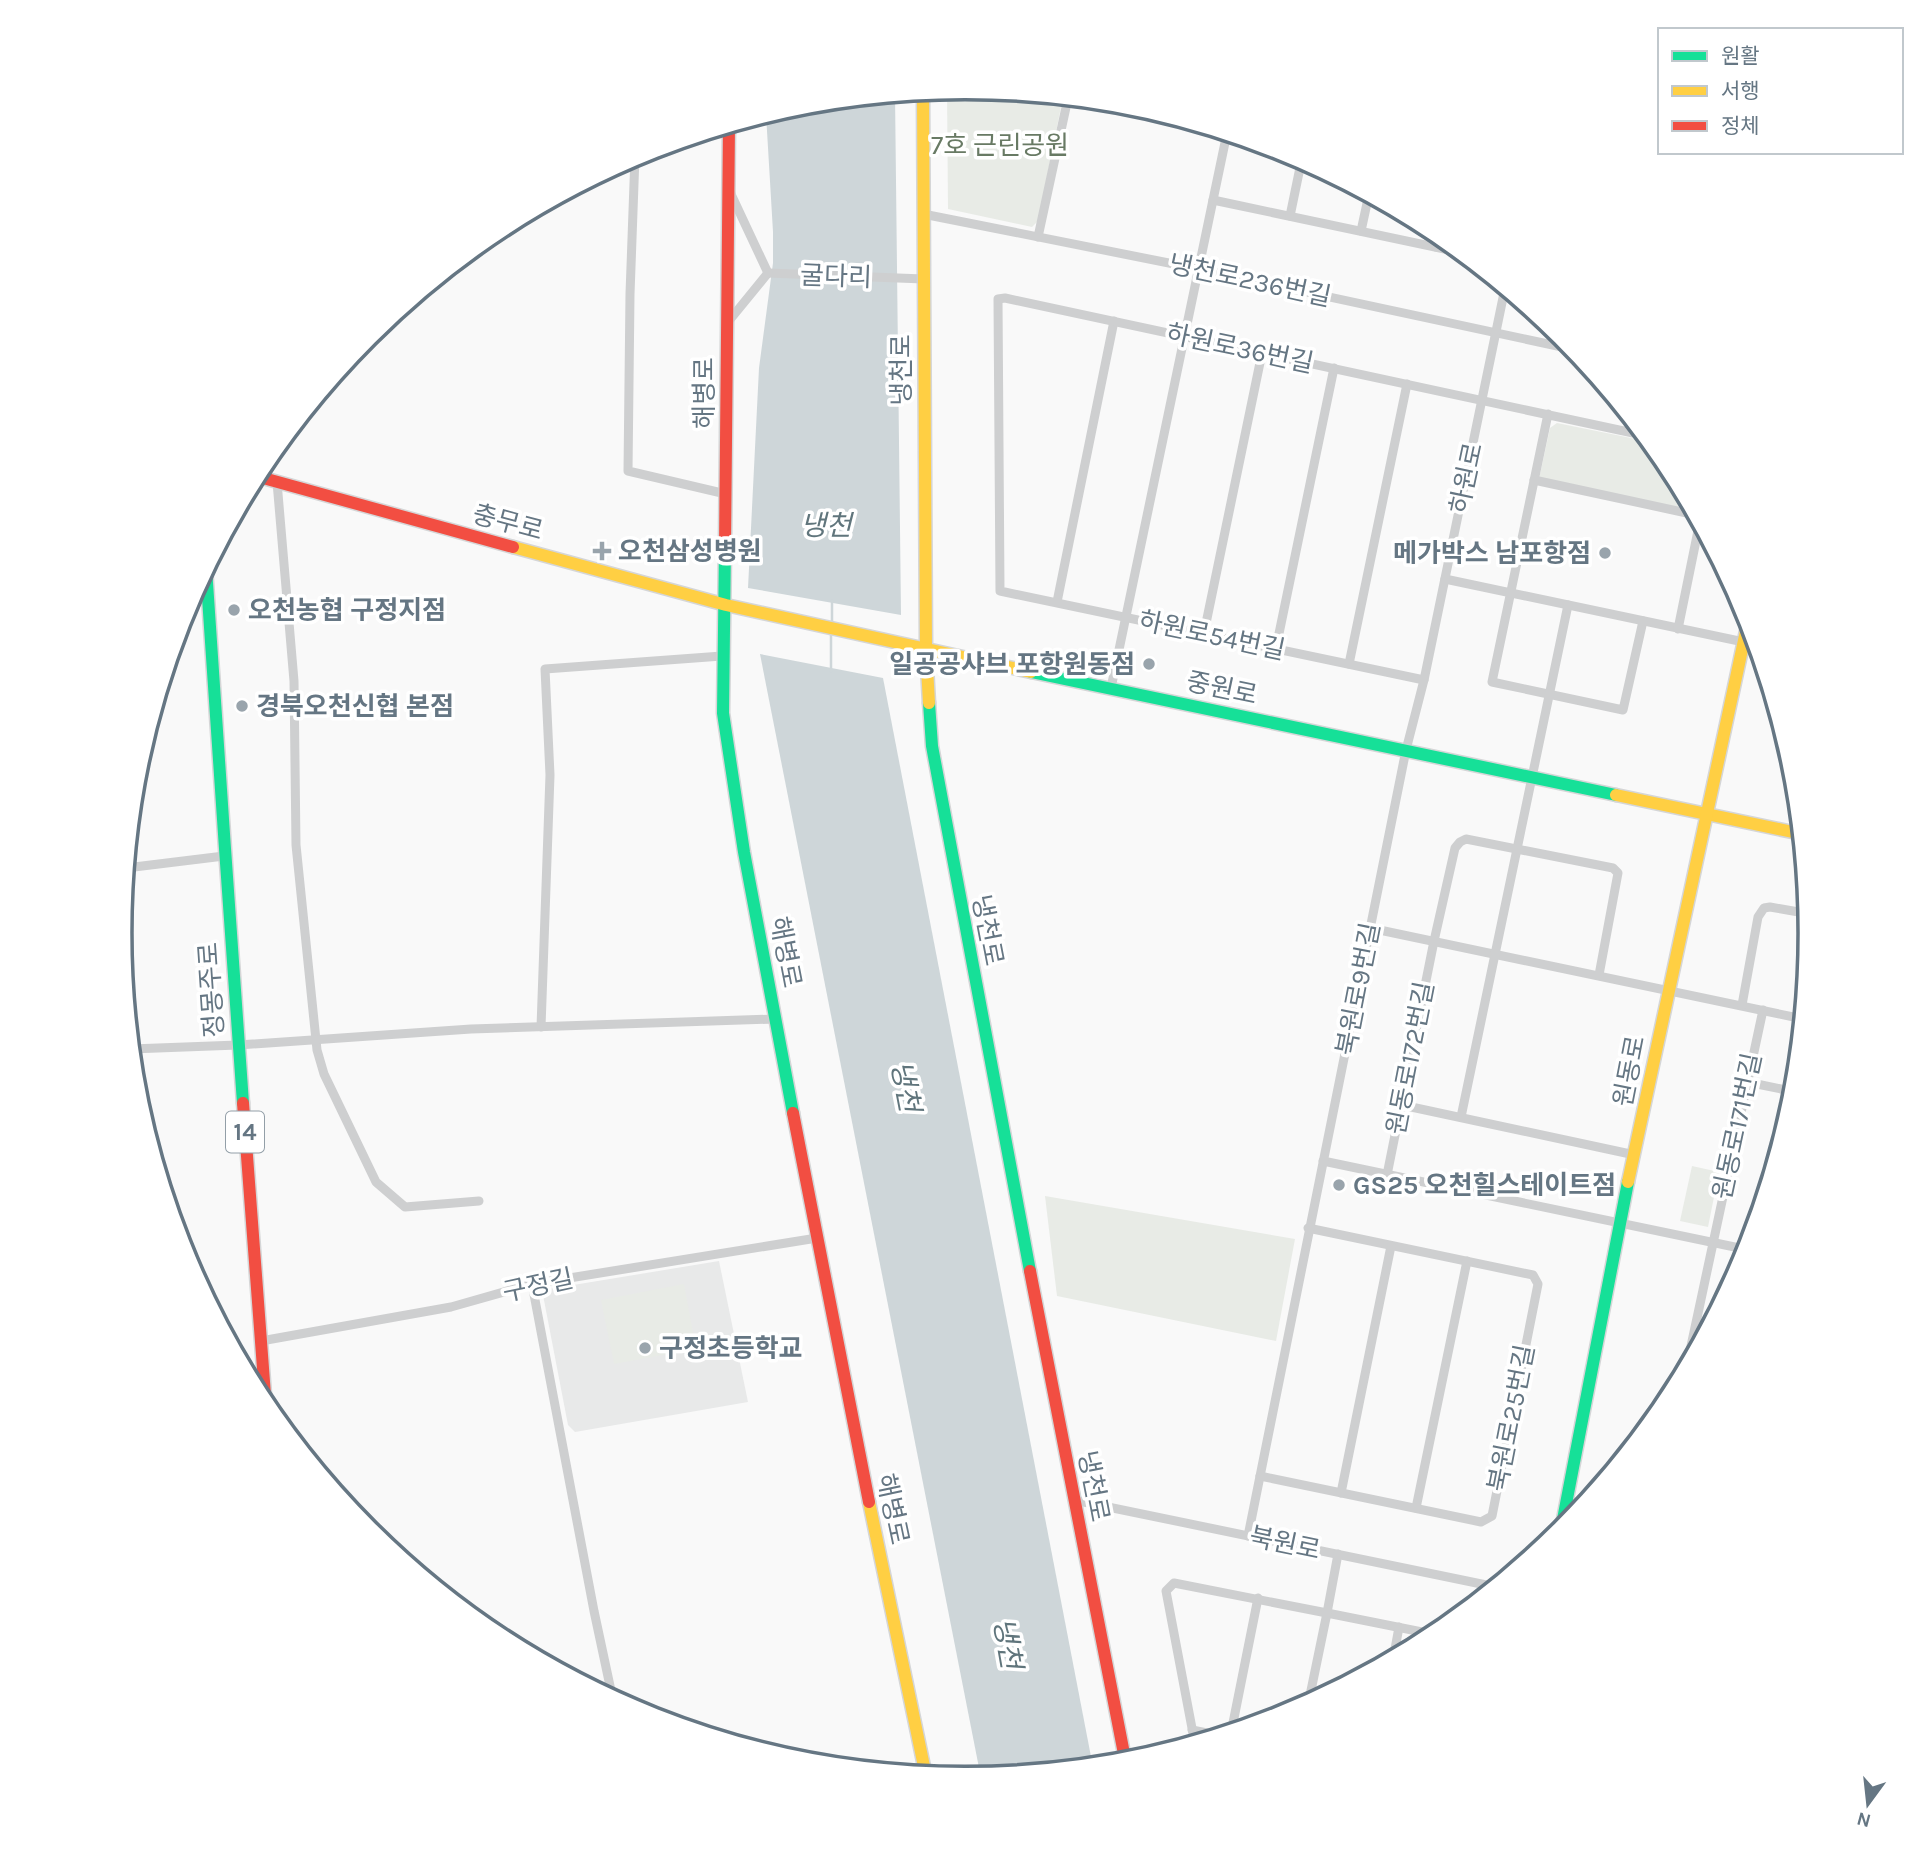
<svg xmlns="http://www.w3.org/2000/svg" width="1931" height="1867" viewBox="0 0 1931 1867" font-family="Karla,'Noto Sans KR',sans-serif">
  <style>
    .built { fill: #e8e9e9 }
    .green { fill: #e8ebe6 }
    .water { fill: #ced6d9 }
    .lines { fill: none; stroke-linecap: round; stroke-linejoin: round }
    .stream { stroke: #ced6d9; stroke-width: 2.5 }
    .fast-casing { stroke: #d5d6d7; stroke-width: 15 }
    .slow-casing { stroke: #d5d6d7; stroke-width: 15 }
    .jam-casing { stroke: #d5d6d7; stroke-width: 15 }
    .street { stroke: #cecfd0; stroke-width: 9 }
    .fast { stroke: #16e098; stroke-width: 12 }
    .slow { stroke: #ffcf43; stroke-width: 12 }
    .jam { stroke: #f24e42; stroke-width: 12 }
    .poi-dot { fill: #99a4ac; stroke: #fff; stroke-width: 2.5 }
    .labels { text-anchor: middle; stroke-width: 7; stroke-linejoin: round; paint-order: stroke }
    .shield { fill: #fff; stroke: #939fa8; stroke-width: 2 }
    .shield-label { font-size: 24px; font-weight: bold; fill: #657683 }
    .park-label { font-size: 26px; fill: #687a64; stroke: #fff }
    .street-label { font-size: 26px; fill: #657683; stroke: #fff }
    .poi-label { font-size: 26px; font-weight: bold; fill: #657683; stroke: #fff; text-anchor: start }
    .water-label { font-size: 28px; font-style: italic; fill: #60757c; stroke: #fff }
    .rim { fill: none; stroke: #657683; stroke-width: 3.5 }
  </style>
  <rect width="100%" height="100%" fill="#f9f9f9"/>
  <polygon class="built" points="719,1261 748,1402 575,1432 568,1425 543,1295 549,1289"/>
  <g class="green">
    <polygon points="966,88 1063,97 1038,221 1032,227 948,209 947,89"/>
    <polygon points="1557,423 1651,442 1669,464 1694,511 1539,479 1550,428"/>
    <polygon points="1692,1166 1719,1172 1708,1227 1680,1221"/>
    <polygon points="1045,1196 1295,1239 1276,1341 1057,1296"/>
    <polygon points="684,1284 696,1349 614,1364 601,1300"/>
  </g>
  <g class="water">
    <polygon points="895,94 901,615 748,588 759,368 773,263 773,232 766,114 801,104"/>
    <polygon points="760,654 883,678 1093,1767 981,1778"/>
  </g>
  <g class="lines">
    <g class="stream">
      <polyline points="832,626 832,601"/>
      <polyline points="831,671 831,632"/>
    </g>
    <defs>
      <g id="fast">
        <polyline points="725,546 723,713 744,852 793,1113"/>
        <path d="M206 568C219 746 229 925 243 1103"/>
        <polyline points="1031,672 1616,795"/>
        <polyline points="929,703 932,746 1030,1271"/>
        <polyline points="1560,1535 1628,1182"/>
      </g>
      <g id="slow">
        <polyline points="923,92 926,650 929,703"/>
        <polyline points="513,547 726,605 1031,672"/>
        <polyline points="1616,795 1802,834"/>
        <polyline points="1628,1182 1749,617"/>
        <polyline points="869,1502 926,1776"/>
      </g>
      <g id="jam">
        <polyline points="256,476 513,547"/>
        <polyline points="725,546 729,125"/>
        <polyline points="243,1103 266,1408"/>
        <polyline points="793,1113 869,1502"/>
        <polyline points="1030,1271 1126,1764"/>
      </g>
    </defs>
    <use href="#fast" class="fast-casing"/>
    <use href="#slow" class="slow-casing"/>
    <use href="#jam" class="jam-casing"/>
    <g class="street">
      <polyline points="704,133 729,134"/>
      <polyline points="635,156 630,294 628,471 726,494"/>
      <polyline points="730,192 768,273"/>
      <polyline points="1213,200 1463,253"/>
      <polyline points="923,214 1199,269 1576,350"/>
      <polyline points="1290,216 1302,158"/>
      <polyline points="1361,231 1369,194"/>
      <polyline points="1038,237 1068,98"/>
      <polyline points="1436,247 1439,233"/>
      <polyline points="768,273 924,279"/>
      <polyline points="728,322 768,273"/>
      <polyline points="1548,414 1492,682 1623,710 1643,621"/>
      <polyline points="267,457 268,479"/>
      <polyline points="1534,480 1696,515"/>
      <polyline points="277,482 294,681 296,845 317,1050 324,1074 376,1182 405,1207 479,1201"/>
      <polyline points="1445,579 1758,645"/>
      <polyline points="1057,602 1114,321"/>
      <polyline points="1678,629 1700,521"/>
      <polyline points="1204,633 1262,353"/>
      <polyline points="1276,648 1334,368"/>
      <polyline points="1349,664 1407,384"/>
      <polyline points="1424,680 1000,591 998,299 1005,298 1647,436"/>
      <polyline points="1111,688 1227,133"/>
      <polyline points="126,868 224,856"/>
      <polyline points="1370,928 1803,1019"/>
      <polyline points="1742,1005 1758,917 1764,908 1770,907 1810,914"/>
      <polyline points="541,1027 550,775 545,669 722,656"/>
      <polyline points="131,1049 238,1045 471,1029 775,1019"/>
      <polyline points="1747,1082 1796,1092"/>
      <polyline points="1402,1105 1635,1155"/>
      <polyline points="1461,1117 1568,605"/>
      <polyline points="1323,1161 1749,1250"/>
      <polyline points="1387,1175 1434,941 1455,848 1460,842 1466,839 1613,868 1618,873 1599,975"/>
      <polyline points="532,1284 594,1611 613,1700"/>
      <polyline points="261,1341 451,1307 532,1284 817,1238"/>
      <polyline points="1685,1374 1763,1010"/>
      <polyline points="1260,1476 1481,1522 1492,1516 1538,1284 1533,1275 1308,1228"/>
      <polyline points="1341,1493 1391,1246"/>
      <polyline points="1074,1500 1496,1587"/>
      <polyline points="1416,1508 1467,1261"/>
      <polyline points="1248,1536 1406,750 1424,680 1505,288"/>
      <polyline points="1393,1660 1399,1627"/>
      <polyline points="1308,1705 1327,1613 1437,1635"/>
      <polyline points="1192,1730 1222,1736"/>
      <polyline points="1231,1733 1258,1598"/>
      <polyline points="1195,1744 1166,1591 1174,1583 1327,1613 1338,1554"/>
    </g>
    <use href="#fast" class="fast"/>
    <use href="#slow" class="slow"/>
    <use href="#jam" class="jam"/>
  </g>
  <g class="poi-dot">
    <path d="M598.5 540.5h7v7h7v7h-7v7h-7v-7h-7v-7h7z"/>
    <circle cx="1605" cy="553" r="7"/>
    <circle cx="234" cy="610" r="7"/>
    <circle cx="1149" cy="664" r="7"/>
    <circle cx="242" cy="706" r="7"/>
    <circle cx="1339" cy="1185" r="7"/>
    <circle cx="645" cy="1348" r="7"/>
  </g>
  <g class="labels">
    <rect class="shield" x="226" y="1111.5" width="38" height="41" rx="5"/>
    <g class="shield-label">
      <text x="245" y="1140">14</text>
    </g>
    <g class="park-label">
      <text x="1000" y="154">7호 근린공원</text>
    </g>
    <g class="street-label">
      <text transform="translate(836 276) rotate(2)" y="9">굴다리</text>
      <text transform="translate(1250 280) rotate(12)" y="9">냉천로236번길</text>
      <text transform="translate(1240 348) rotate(12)" y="9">하원로36번길</text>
      <text transform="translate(901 370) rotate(-90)" y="9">냉천로</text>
      <text transform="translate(704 393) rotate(-90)" y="9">해병로</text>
      <text transform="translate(1466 478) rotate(-78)" y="9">하원로</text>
      <text transform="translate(508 522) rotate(15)" y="9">충무로</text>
      <text transform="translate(1212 635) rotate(12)" y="9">하원로54번길</text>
      <text transform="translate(1222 688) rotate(12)" y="9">중원로</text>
      <text transform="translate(988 930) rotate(79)" y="9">냉천로</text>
      <text transform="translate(786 952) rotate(79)" y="9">해병로</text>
      <text transform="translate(1358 989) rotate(-79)" y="9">북원로9번길</text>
      <text transform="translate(211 990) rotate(-94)" y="9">정몽주로</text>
      <text transform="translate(1410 1058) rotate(-79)" y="9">원동로172번길</text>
      <text transform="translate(1629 1071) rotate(-79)" y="9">원동로</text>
      <text transform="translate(1737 1126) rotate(-78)" y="9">원동로171번길</text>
      <text transform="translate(538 1285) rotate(-12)" y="9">구정길</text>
      <text transform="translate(1511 1418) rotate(-79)" y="9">북원로25번길</text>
      <text transform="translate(1094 1486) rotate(79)" y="9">냉천로</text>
      <text transform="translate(893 1509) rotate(78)" y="9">해병로</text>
      <text transform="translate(1285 1543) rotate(12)" y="9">북원로</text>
    </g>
    <g class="poi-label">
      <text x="618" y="560">오천삼성병원</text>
      <text x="1591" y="562" text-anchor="end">메가박스 남포항점</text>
      <text x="248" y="619">오천농협 구정지점</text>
      <text x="1135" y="673" text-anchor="end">일공공샤브 포항원동점</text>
      <text x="256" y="715">경북오천신협 본점</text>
      <text x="1353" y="1194">GS25 오천힐스테이트점</text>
      <text x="659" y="1357">구정초등학교</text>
    </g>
    <g class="water-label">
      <text x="826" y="535">냉천</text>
      <text transform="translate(906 1086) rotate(79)" y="10">냉천</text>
      <text transform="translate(1008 1643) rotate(80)" y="10">냉천</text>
    </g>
  </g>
  <path d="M0 0H1931V1867H0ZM132 933a833 833 0 1 1 1666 0a833 833 0 1 1-1666 0Z" fill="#fff" fill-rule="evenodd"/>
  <path class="rim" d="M132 933a833 833 0 1 1 1666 0a833 833 0 1 1-1666 0Z"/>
  <rect x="1658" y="28" width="245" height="126" fill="#ffffff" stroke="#c1c8cd" stroke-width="2"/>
  <rect x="1672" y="51" width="35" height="10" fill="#16e098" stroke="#c1c8cd" stroke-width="2"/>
  <text x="1721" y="63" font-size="21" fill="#657683">원활</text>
  <rect x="1672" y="86" width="35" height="10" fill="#ffcf43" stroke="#c1c8cd" stroke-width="2"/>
  <text x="1721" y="98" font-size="21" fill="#657683">서행</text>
  <rect x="1672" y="121" width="35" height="10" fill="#f24e42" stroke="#c1c8cd" stroke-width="2"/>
  <text x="1721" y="133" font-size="21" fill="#657683">정체</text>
  <g transform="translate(1868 1804) rotate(195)" stroke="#ffffff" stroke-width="5" paint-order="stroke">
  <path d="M0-5L12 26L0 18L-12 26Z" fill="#657683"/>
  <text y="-10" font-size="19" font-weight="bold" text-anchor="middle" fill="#657683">N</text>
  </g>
</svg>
